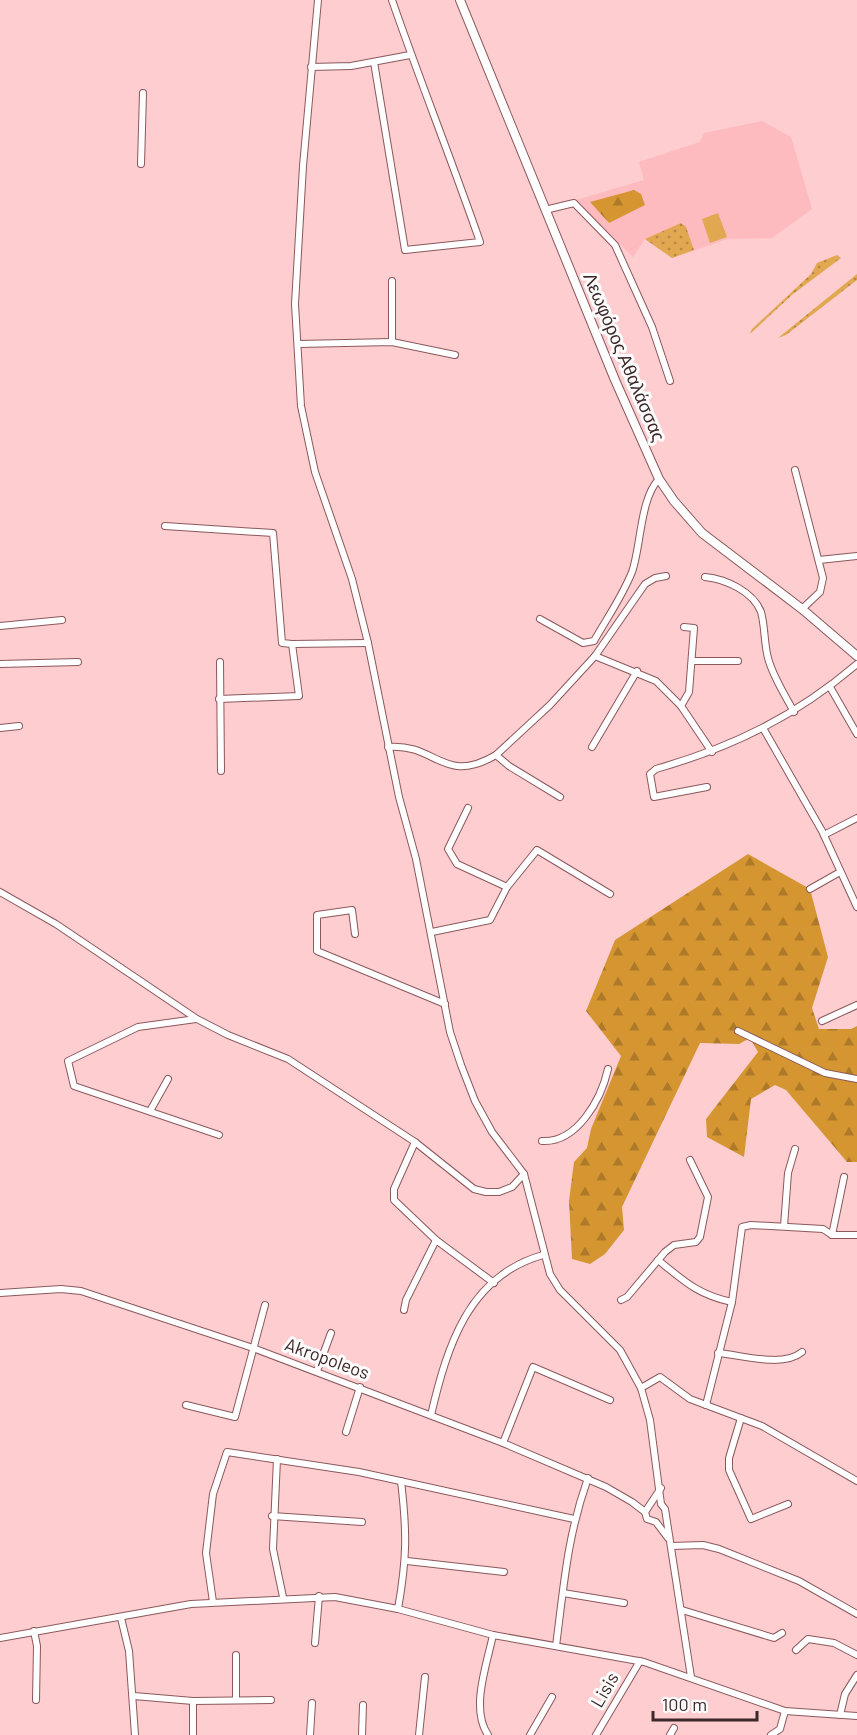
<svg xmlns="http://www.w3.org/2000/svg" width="857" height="1735" viewBox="0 0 857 1735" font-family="Barlow,sans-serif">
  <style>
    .built { fill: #fdbbbf }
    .green { fill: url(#green-dots) }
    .forest { fill: url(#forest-firs) }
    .pitch { fill: #e2a751 }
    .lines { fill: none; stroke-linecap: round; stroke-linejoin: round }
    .street-casing { stroke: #8b585c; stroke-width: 8 }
    .secondary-casing { stroke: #8b585c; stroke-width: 10 }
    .street { stroke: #fff; stroke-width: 6 }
    .secondary { stroke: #fff; stroke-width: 8 }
    .labels { text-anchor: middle; stroke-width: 6; stroke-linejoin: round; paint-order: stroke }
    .street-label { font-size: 18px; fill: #3d2728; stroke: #fcfcfc }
  </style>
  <defs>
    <pattern id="green-dots" width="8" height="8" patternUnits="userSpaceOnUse" patternTransform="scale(1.5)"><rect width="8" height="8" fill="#e2a751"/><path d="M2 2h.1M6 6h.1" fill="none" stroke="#b88843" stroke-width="1.8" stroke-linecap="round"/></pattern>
    <pattern id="forest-firs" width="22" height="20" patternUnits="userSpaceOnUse" patternTransform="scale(1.5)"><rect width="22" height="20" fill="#d59631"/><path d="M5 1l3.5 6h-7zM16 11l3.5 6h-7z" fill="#ae7a2a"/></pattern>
  </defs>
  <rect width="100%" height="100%" fill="#fdcdd0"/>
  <polygon class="built" points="762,121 791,137 812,209 772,238 728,239 672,258 645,239 633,257 576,200 644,180 639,162 700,142 704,133"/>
  <g class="green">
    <polygon points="681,223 686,227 694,250 672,258 645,239"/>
    <polygon points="837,255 841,258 793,294 750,334 752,329 811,274 817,263"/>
    <polygon points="857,274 857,280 786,335 778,338"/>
  </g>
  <g class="forest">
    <polygon points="634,190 641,194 645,205 609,223 590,202"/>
    <polygon points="748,854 810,889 828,957 812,1008 819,1029 851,1029 857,1026 857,1162 847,1162 786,1090 775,1085 751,1099 744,1157 707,1137 706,1119 758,1052 750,1038 739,1044 700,1043 622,1207 624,1230 605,1254 590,1264 572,1259 569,1201 574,1162 587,1148 591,1129 621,1056 586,1011 615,940"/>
  </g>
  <polygon class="pitch" points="718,213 727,237 710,243 702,219"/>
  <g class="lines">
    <defs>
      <g id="street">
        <polyline points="318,0 303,166 295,304 301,406 315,472 352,579 368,643 399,797 416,859 450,1032 461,1065 475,1101 492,1132 524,1174 550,1274 560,1290 620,1350 641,1388 650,1420 661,1504 665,1509 691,1677"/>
        <path d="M374 62 405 250 480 242C452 161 420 81 392 0"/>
        <polyline points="311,67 351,66 410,55"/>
        <polyline points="141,164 143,93"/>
        <polyline points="545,210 574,203 615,245 652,327 670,381"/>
        <polyline points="392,281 392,342"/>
        <polyline points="298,344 392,342 455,355"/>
        <polyline points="795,470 823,578 820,592 802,609"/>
        <polyline points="165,526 273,533 282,643 292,644 299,696 219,699"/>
        <polyline points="819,560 857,556"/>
        <path d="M705 577C725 579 753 591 761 612 765 626 764 643 768 658 773 677 785 695 794 712"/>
        <path d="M540 619 583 643 594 641C607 618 622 597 632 572 641 547 640 498 659 479"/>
        <polyline points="0,626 62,620"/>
        <polyline points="292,644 368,643"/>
        <polyline points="595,656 656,681 681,706 712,752"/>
        <polyline points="692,661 738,661"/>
        <polyline points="220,662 221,771"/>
        <polyline points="0,664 78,662"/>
        <polyline points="830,687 857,734"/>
        <polyline points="681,706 689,692 694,628 684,627"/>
        <polyline points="0,728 19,726"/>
        <polyline points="763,728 822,831 857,907"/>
        <path d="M388 747C437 743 443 786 496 755"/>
        <polyline points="592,747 637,671"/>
        <path d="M707 787 654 797 650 774 656 769C733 747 796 716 857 664"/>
        <polyline points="560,797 509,766 496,755 550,705 595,656 645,584 655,578 666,576"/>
        <polyline points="468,808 448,849 457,864 507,887"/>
        <polyline points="824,835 857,818"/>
        <polyline points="810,889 840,872"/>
        <polyline points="0,892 56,924 197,1019 228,1035 288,1059 415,1142 474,1189 486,1192 499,1192 512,1187 524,1174"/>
        <polyline points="432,932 490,920 507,887 537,850 610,894"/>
        <polyline points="355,934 352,910 317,915 317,951 445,1004"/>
        <polyline points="196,1019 138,1027 68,1061 74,1086 219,1135"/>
        <polyline points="822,1021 857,1005"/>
        <polyline points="738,1031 825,1073 857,1079"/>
        <polyline points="150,1111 168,1079"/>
        <path d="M542 1141C577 1143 601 1100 608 1069"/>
        <polyline points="415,1142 394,1189 394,1200 436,1240 494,1283"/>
        <polyline points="784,1226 788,1173 795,1149"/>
        <polyline points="832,1235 844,1177"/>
        <path d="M658 1260C684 1281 698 1295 732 1302"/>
        <polyline points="0,1293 61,1289 81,1291 253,1348 503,1443 606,1487 632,1502 645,1512 647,1519 656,1522 668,1538"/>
        <polyline points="621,1300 627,1297 665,1252 674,1245 696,1242 700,1237 708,1197 690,1160"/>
        <polyline points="404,1310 406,1300 436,1240"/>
        <path d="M718 1353C742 1355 783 1368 802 1352"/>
        <polyline points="317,1371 331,1333"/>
        <polyline points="641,1388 660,1377 690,1399 762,1426 857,1481"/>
        <polyline points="186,1405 235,1417 265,1305"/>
        <polyline points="706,1405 732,1302 742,1227 751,1225 823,1229 832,1235 857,1235"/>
        <path d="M431 1415C447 1347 468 1276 543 1255"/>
        <polyline points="741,1418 729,1458 729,1470 751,1519 788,1504"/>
        <polyline points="346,1432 360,1387"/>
        <polyline points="503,1443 533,1367 610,1400"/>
        <polyline points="277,1459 273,1549 283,1597"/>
        <polyline points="645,1512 661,1488"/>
        <polyline points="272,1516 362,1522"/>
        <polyline points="671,1546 703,1545 719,1549 799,1581 857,1614"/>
        <polyline points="407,1561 504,1572"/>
        <polyline points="563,1593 624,1603"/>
        <polyline points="213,1602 206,1553 213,1494 227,1452 359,1472 574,1519"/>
        <path d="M398 1609C407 1558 407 1532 401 1481"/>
        <polyline points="682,1610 774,1638 782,1633"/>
        <polyline points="121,1618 129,1651 135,1735"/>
        <polyline points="34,1631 37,1646 36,1700"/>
        <polyline points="0,1638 191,1604 335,1597 398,1609 493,1635 644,1662 785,1711 857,1716"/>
        <polyline points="315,1643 319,1596"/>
        <path d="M556 1646C564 1585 567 1537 588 1478"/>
        <polyline points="796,1650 808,1639 834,1643 857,1655"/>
        <polyline points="236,1655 236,1700"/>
        <polyline points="134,1696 193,1701 271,1700"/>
        <polyline points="840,1715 845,1694 857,1675"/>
        <polyline points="193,1735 193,1701"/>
        <polyline points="310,1735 312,1703"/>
        <polyline points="362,1735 363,1705"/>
        <polyline points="419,1735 425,1677"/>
        <path d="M488 1735C470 1709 487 1664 493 1635"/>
        <polyline points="530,1735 552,1697"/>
        <polyline points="596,1735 640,1661"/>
        <polyline points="670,1735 674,1728"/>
        <polyline points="771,1735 780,1729 785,1711"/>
      </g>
      <polyline id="secondary" points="460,0 615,380 659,479 674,501 702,533 802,609 857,656"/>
    </defs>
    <use href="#street" class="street-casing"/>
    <use href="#secondary" class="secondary-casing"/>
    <use href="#street" class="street"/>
    <use href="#secondary" class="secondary"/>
  </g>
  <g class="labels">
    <g class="street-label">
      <text transform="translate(624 357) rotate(67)" y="6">Λεωφόρος Αθαλάσσας</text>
      <text transform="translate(327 1359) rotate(20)" y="6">Akropoleos</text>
      <text transform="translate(605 1690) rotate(-60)" y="6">Lisis</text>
    </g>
  </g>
  <path d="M653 1711v9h104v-9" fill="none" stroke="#3d2728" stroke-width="3"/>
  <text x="662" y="1711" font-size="18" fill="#3d2728" stroke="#fcfcfc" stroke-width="4.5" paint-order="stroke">100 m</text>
</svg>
